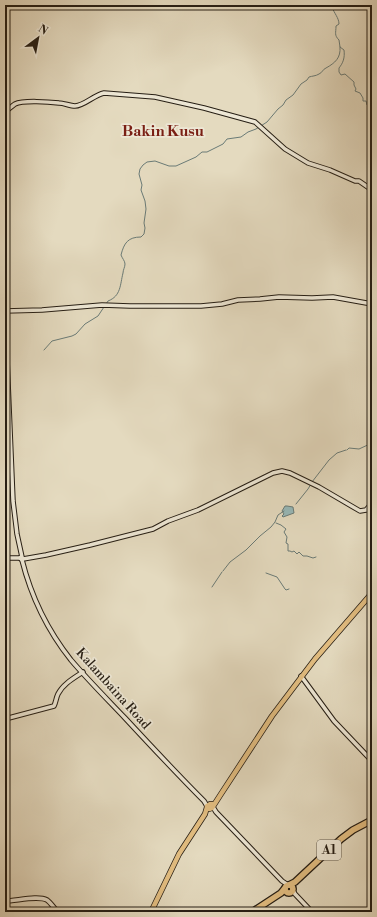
<svg xmlns="http://www.w3.org/2000/svg" width="377" height="917" viewBox="0 0 377 917" font-family="'Libre Bodoni',serif">
  <style>
    .water { fill: #97b9b9; stroke: #6a7b77 }
    .lines { fill: none; stroke-linecap: round; stroke-linejoin: round }
    .stream { stroke: #6a7b77; stroke-width: 1 }
    .secondary-casing { stroke: #261e14; stroke-width: 5.5 }
    .primary-casing { stroke: #261e14; stroke-width: 6 }
    .highway-casing { stroke: #261e14; stroke-width: 8 }
    .secondary { stroke: #ede7d5; stroke-width: 3.5 }
    .primary { stroke: #e2bd80; stroke-width: 4.5 }
    .highway { stroke: #e2bd80; stroke-width: 5.5 }
    .labels { text-anchor: middle; stroke-width: 3.5; stroke-linejoin: round; paint-order: stroke }
    .shield { fill: #ede7d5; stroke: #625a4e; stroke-width: 1 }
    .shield-label { font-size: 12px; font-weight: bold; fill: #261e14 }
    .street-label { font-size: 13px; fill: #261e14; stroke: #ede7d5 }
    .quarter-label { font-size: 15px; font-weight: bold; fill: #7a1f14; stroke: #ede7d5 }
  </style>
  <rect width="100%" height="100%" fill="#e4dabf"/>
  <filter id="stains"><feTurbulence type="fractalNoise" baseFrequency=".005" numOctaves="4"/><feColorMatrix values="0 0 0 0 .2 0 0 0 0 .09 0 0 0 0 .02 0 0 0 .5 -.17"/></filter>
  <radialGradient id="worn" r=".72"><stop offset=".6" stop-color="#630" stop-opacity="0"/><stop offset="1" stop-color="#630" stop-opacity=".3"/></radialGradient>
  <polygon class="water" points="285,506 287,506 293,507 294,513 283,517 282,516 284,514 282,511"/>
  <g class="lines">
    <g class="stream">
      <path d="M333 5 332 7C334 13 339 18 339 24L336 26C336 33 334 35 339 40L340 47 344 50C345 58 343 63 339 68V72L341 75 345 74 354 82V85L356 89 355 91 360 93 363 98V101H366L367 105H370C371 107 371 109 370 111V113H371L370 116V124L372 125"/>
      <path d="M106 304 108 301C121 296 120 285 123 273 123 270 125 267 125 264 125 261 122 258 121 255 124 243 128 237 141 237L144 234 145 228 144 223 146 209 145 201 141 190 142 185 139 174 140 169 143 165 147 162 155 161 169 166H176L196 157 202 152H207L223 144 227 139 241 137 248 132 256 129 267 122 278 109 283 105 286 100 293 95 301 84 307 80 309 77C312 76 316 76 319 74 322 73 323 69 326 68 335 63 341 58 340 47"/>
      <polyline points="44,350 52,341 72,336 76,334 85,324 98,316 104,307"/>
      <polyline points="347,450 349,448 359,449 372,443"/>
      <polyline points="312,482 329,460 337,453 346,450"/>
      <polyline points="296,504 308,489 311,484"/>
      <polyline points="276,523 281,525 286,529 284,532 287,537 286,543 288,544 288,551 290,551 292,552 294,551 297,554 299,552 303,556 307,556 313,558 316,557"/>
      <polyline points="223,571 230,562 246,550 260,536 271,527 275,522 278,515 284,511"/>
      <polyline points="266,573 277,577 285,589 286,590 289,589"/>
      <polyline points="212,587 222,572"/>
    </g>
    <defs>
      <g id="secondary">
        <path d="M5 112C8 110 12 106 15 104 23 100 50 102 59 103 64 103 70 106 75 106 84 106 94 95 104 93L155 97 204 108 255 122 285 149 308 163 330 170 355 181H359L372 190"/>
        <polyline points="5,311 42,310 102,305 130,306 201,306 222,304 238,300 260,299 279,297 312,298 333,297 372,304"/>
        <polyline points="5,311 13,501 17,534 22,557"/>
        <polyline points="5,558 21,558"/>
        <polyline points="23,559 22,560 20,558 21,557 23,559 46,555 90,545 153,529 168,521 198,510 273,473 282,471 290,473 319,487 360,511 366,510 372,503"/>
        <path d="M22 560C31 596 48 631 71 660 88 680 107 699 125 718 151 746 177 774 204 801L207 806"/>
        <polyline points="301,676 334,721 372,761"/>
        <path d="M5 719 54 706C56 702 56 698 58 694 63 684 74 678 83 672"/>
        <polyline points="213,807 216,812 282,881 288,885"/>
        <polyline points="292,889 295,894 312,912"/>
        <path d="M5 901C16 901 38 895 47 900 51 903 54 908 58 912"/>
      </g>
      <g id="primary">
        <polyline points="213,806 212,804 210,804 207,806 209,809 212,808 221,794 272,716 315,659 372,593"/>
        <polyline points="151,912 179,854 205,814 207,807"/>
      </g>
      <g id="highway">
        <polyline points="289,885 295,882 341,839 353,830 372,820"/>
        <circle cx="289" cy="889" r="4"/>
        <polyline points="252,912 281,893 285,888"/>
      </g>
    </defs>
    <use href="#secondary" class="secondary-casing"/>
    <use href="#primary" class="primary-casing"/>
    <use href="#highway" class="highway-casing"/>
    <use href="#secondary" class="secondary"/>
    <use href="#primary" class="primary"/>
    <use href="#highway" class="highway"/>
  </g>
  <g class="labels">
    <rect class="shield" x="317" y="840" width="24" height="20" rx="3"/>
    <g class="shield-label">
      <text x="329" y="854">A1</text>
    </g>
    <g class="street-label">
      <text transform="translate(114 688) rotate(48)" y="5">Kalambaina Road</text>
    </g>
    <g class="quarter-label">
      <text x="163" y="136">Bakin Kusu</text>
    </g>
  </g>
  <rect width="377" height="917" fill="none" stroke="#e4dabf" stroke-width="20"/>
  <rect x="6" y="6" width="365" height="905" fill="none" stroke="#261e14" stroke-width="2"/>
  <rect x="10" y="10" width="357" height="897" fill="none" stroke="#261e14"/>
  <g transform="translate(38 38) rotate(32)" stroke="#ede7d5" stroke-width="3" paint-order="stroke">
  <path d="M0-3L7 15L0 10L-7 15Z" fill="#261e14"/>
  <text y="-6" font-size="11" font-weight="bold" text-anchor="middle" fill="#261e14">N</text>
  </g>
  <rect width="100%" height="100%" filter="url(#stains)"/>
  <rect width="100%" height="100%" fill="url(#worn)"/>
</svg>
